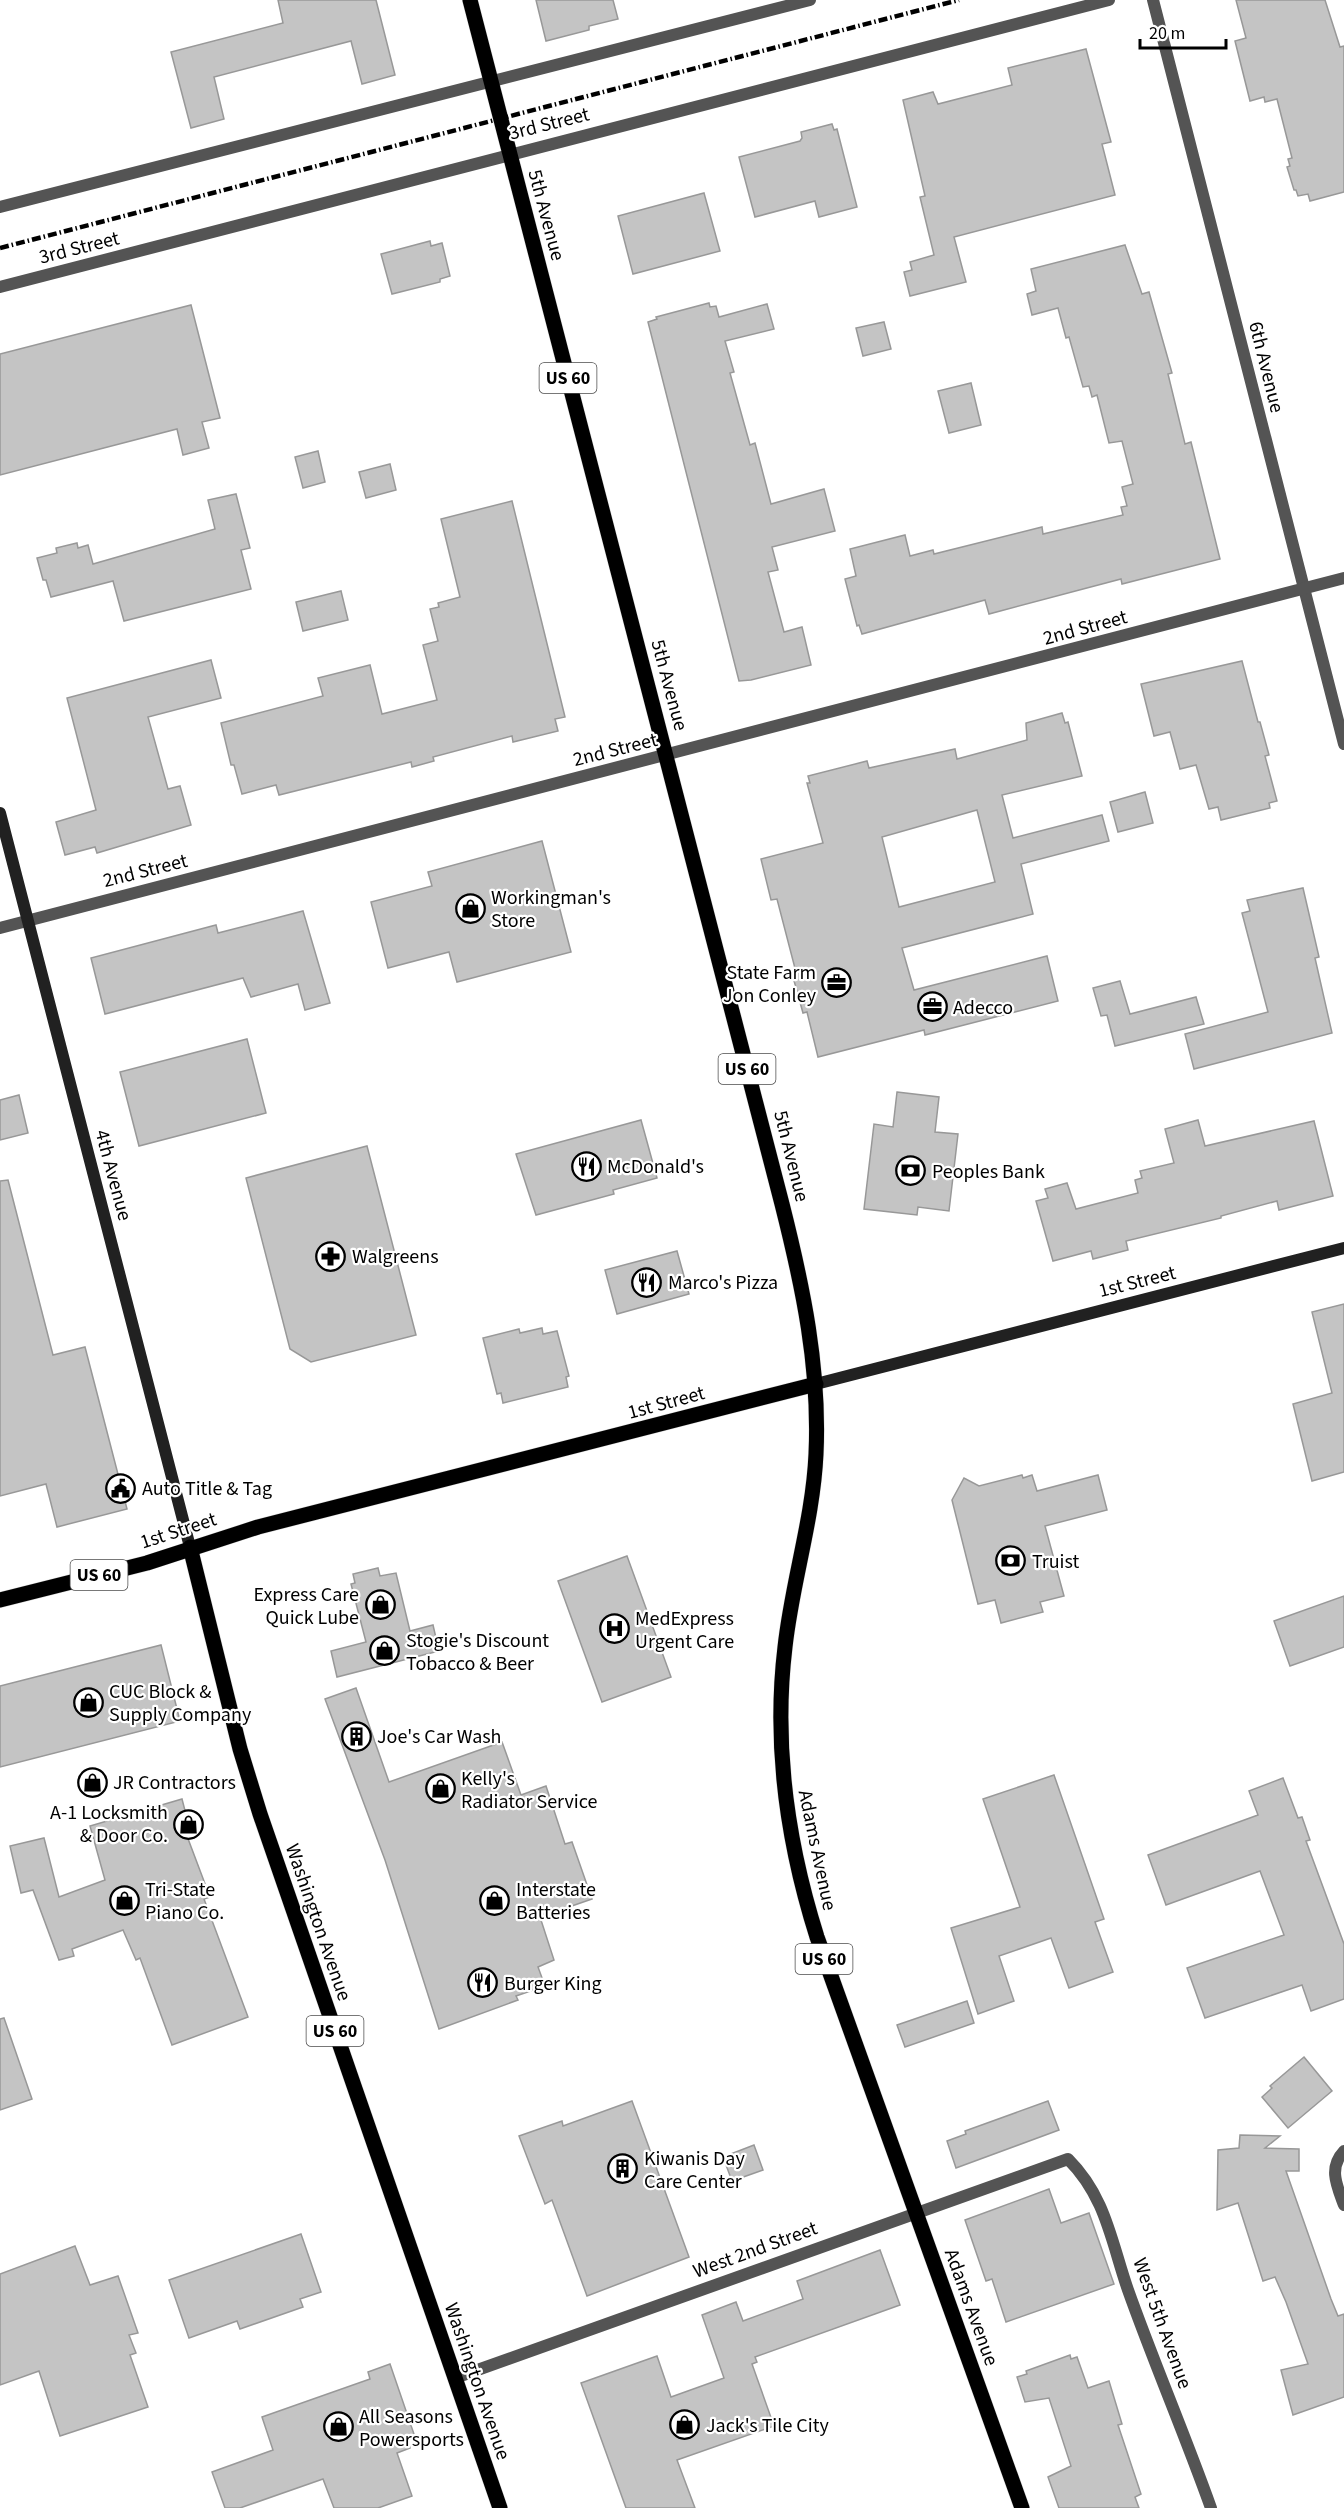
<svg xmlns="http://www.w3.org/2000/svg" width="1344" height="2508" viewBox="0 0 1344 2508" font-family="'Source Sans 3',sans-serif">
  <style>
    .building { fill: #c4c4c4; stroke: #989898; stroke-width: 1.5; fill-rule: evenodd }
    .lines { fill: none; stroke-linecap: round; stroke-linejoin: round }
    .primary-casing { stroke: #dbdbdb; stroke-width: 16 }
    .street { stroke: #545454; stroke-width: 12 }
    .secondary { stroke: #212121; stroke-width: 12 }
    .primary { stroke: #000; stroke-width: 15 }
    .rail { stroke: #000; stroke-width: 4.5; stroke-dasharray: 9 3 1.5 3; stroke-linecap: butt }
    .labels { text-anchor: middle; stroke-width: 4.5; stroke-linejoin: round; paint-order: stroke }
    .shield { fill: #fff; stroke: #4c4c4c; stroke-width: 1.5 }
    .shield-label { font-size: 18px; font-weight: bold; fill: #000 }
    .street-label { font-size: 20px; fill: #000; stroke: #fff }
    .poi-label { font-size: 20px; fill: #000; stroke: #fff; text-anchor: start }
  </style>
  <rect width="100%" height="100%" fill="#fff"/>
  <g class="building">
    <polygon points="278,0 376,0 395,75 362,84 351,41 214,77 224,119 191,128 171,52 283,23"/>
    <polygon points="536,0 613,0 618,19 589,26 589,30 546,41"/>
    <polygon points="1236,0 1325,0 1340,47 1344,46 1344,192 1310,201 1308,194 1298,196 1296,190 1294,190 1287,167 1290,166 1288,159 1292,158 1277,99 1265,102 1264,97 1250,101 1235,41 1246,38"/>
    <polygon points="1086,49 1111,142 1102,144 1115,195 954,237 966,282 910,296 904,272 912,270 910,262 934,255 920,197 925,196 903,100 933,92 938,104 1012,85 1008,68"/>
    <polygon points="832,124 834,130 837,129 857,207 819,217 815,201 755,217 739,157 800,141 802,138 801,132"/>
    <polygon points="704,193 720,251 633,274 618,216"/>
    <polygon points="430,241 431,246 442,243 450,276 440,279 440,282 392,294 381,254"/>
    <polygon points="1125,245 1142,294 1149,292 1172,373 1168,374 1185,444 1191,442 1220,559 1122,584 1121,579 989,614 985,600 862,634 859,625 857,626 845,579 856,576 850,549 905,535 910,556 933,550 934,554 1042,527 1043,534 1123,515 1121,507 1127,506 1122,487 1133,484 1122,441 1109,443 1097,395 1092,397 1089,386 1083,387 1069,337 1066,338 1058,308 1032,315 1027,294 1036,291 1031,269"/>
    <polygon points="709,303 710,307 716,306 719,317 767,304 774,329 725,341 734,372 730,373 750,445 755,443 771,504 824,489 835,531 772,547 778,570 768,572 784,632 802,627 811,665 751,680 739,681 648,322 657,319 656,317"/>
    <polygon points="191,305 220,418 202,422 209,448 183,455 177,429 0,475 0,354"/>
    <polygon points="884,322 891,349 863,356 856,328"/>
    <polygon points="971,383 981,425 949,433 938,391"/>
    <polygon points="318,451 325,482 303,488 295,457"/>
    <polygon points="390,464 396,490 366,498 359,472"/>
    <polygon points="236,494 250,548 241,550 251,589 124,621 113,581 51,597 46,580 43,580 37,558 57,553 56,548 77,543 78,548 88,545 93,564 215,529 208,500"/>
    <polygon points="512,501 565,717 555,719 558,731 513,742 512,736 433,757 434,761 412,767 411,762 279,795 276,785 242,794 234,765 231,765 221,723 323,696 318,678 370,665 382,714 437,700 423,645 438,641 430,609 439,607 438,603 460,597 441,519"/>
    <polygon points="341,591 348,620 303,631 296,602"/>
    <polygon points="211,660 221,698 148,717 168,789 180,786 191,825 97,853 95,847 65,855 56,822 96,810 67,698"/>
    <polygon points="1242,661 1258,722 1260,722 1269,755 1265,756 1277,801 1269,803 1270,808 1221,820 1218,807 1209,809 1196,765 1180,769 1170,732 1154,736 1141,684"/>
    <path d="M1062 713 1065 723 1068 722 1082 776 1002 795 1013 838 1102 815 1109 841 1021 864 1033 914 902 948 914 990 1047 956 1058 1001 925 1035 924 1030 818 1057 807 1012 803 1013 793 977 797 976 777 899 771 900 761 859 823 843 807 783H810L808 776 867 761 869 768 955 749 957 759 1027 740 1026 723ZM977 810 995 882 899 907 882 837Z"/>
    <polygon points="1145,792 1153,823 1118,832 1110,802"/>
    <polygon points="542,841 571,952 457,982 449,952 388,968 371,902 432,886 428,872"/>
    <polygon points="1303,888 1319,957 1315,958 1332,1033 1194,1069 1185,1034 1268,1012 1242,913 1250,911 1247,900"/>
    <polygon points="303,911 330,1003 305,1010 298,984 251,997 243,978 105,1014 91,958 216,925 218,933"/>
    <polygon points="1120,981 1130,1014 1196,997 1204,1024 1115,1046 1107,1015 1101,1016 1093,988"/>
    <polygon points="247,1039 266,1113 139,1146 120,1072"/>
    <polygon points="897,1092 939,1097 935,1132 958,1134 949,1211 918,1207 917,1215 864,1209 874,1124 893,1127"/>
    <polygon points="19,1095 28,1133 0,1140 0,1100"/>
    <polygon points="641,1120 657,1178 613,1190 614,1194 536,1215 516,1154"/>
    <polygon points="1198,1120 1205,1146 1314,1121 1333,1196 1279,1210 1277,1201 1221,1216 1221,1218 1126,1241 1128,1250 1093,1259 1091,1251 1053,1261 1036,1201 1048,1198 1045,1189 1067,1183 1076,1209 1138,1193 1135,1180 1142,1178 1140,1171 1174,1163 1165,1129"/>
    <polygon points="367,1146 416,1335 311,1362 290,1349 246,1178"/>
    <polygon points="8,1180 53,1355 85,1347 127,1509 57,1527 46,1484 0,1496 0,1181"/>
    <polygon points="677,1251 689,1294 617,1314 605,1270"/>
    <polygon points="1344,1304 1344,1472 1312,1481 1293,1404 1332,1393 1312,1312"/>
    <polygon points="542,1328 543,1334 557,1331 569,1376 566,1377 568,1387 503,1403 501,1393 497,1394 483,1338 519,1329 520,1333"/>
    <polygon points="1022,1475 1023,1478 1032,1475 1037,1491 1098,1475 1107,1510 1045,1526 1064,1596 1040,1602 1043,1612 1001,1623 995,1600 978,1604 952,1500 964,1478 979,1486"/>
    <polygon points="627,1556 671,1677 602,1702 558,1581"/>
    <polygon points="378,1568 380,1576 396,1573 410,1631 433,1625 439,1651 337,1677 331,1651 366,1642 351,1584 355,1583 353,1574"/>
    <polygon points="1344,1596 1344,1647 1290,1666 1274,1621"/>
    <polygon points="161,1645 180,1721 0,1767 0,1686"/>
    <polygon points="356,1688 389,1782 502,1742 521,1795 546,1786 565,1844 572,1842 592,1899 540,1917 554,1960 538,1967 545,1986 516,1996 518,2000 439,2029 385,1860 325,1699"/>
    <polygon points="1054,1775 1104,1919 1095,1922 1113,1972 1069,1988 1051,1938 999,1956 1014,2001 978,2014 951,1928 1020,1907 983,1799"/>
    <polygon points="1283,1778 1298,1818 1302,1817 1310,1840 1306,1841 1344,1944 1344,1999 1311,2011 1302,1985 1205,2018 1187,1968 1284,1935 1260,1871 1166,1905 1148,1855 1258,1815 1249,1791"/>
    <polygon points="182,1799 191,1834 187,1836 210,1897 204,1899 248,2017 172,2045 140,1958 136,1960 123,1930 72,1949 74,1956 59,1960 33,1890 21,1893 10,1846 44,1838 59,1897 105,1880 90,1826"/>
    <polygon points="967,2001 974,2023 905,2047 897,2025"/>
    <polygon points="4,2018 32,2099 0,2110 0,2019"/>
    <polygon points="1304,2057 1332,2091 1288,2128 1262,2097 1272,2088 1270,2086"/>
    <polygon points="632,2101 689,2257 587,2296 552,2200 545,2204 519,2136 562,2121 563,2126"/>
    <polygon points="1048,2101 1059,2130 956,2168 947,2141 966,2134 965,2131"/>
    <polygon points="1240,2135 1280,2136 1265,2148 1299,2149 1299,2171 1286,2171 1331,2299 1338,2316 1344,2314 1344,2397 1293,2415 1281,2370 1308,2364 1286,2302 1275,2277 1263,2281 1238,2203 1217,2210 1218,2150 1239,2148"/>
    <polygon points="754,2145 763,2170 732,2181 723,2157"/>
    <polygon points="1049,2189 1061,2223 1089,2213 1114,2284 1006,2322 992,2279 986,2281 965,2220"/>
    <polygon points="301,2234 321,2292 300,2299 303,2307 240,2329 237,2321 189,2338 169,2280"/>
    <polygon points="75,2246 90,2285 118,2276 138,2333 129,2335 136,2353 130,2355 148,2407 60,2436 39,2371 0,2385 0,2274"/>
    <polygon points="880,2250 900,2305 755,2357 757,2362 752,2364 774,2426 677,2460 695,2508 626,2508 581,2383 657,2356 671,2397 724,2378 702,2315 736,2302 743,2321 803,2299 797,2281"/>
    <polygon points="1070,2355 1071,2359 1077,2357 1088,2388 1109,2381 1122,2424 1118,2425 1141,2494 1135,2497 1139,2508 1059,2508 1048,2477 1071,2466 1049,2398 1025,2402 1017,2377 1027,2374 1026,2371"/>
    <polygon points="390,2364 415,2437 408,2440 410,2448 397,2453 412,2496 378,2508 334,2508 323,2479 240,2508 225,2508 212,2472 273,2450 262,2417 370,2379 368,2372"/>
  </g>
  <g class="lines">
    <defs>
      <g id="primary">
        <path d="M470 0 782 1204C803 1287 820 1368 816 1454 813 1520 792 1582 785 1647 773 1747 787 1842 817 1937L1022 2508"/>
        <polyline points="190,1547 240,1749 260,1814 500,2508"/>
        <polyline points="0,1600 147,1563 258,1527 816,1384"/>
      </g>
    </defs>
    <use href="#primary" class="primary-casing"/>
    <g class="street">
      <polyline points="1153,0 1344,744"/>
      <polyline points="0,207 810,0"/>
      <polyline points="0,287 1109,0"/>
      <polyline points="0,928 1344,578"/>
      <path d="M1344 2151C1328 2168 1337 2186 1344 2205"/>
      <path d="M455 2378 1068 2159C1106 2197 1111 2241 1128 2290 1154 2363 1185 2435 1211 2508"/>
    </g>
    <g class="secondary">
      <polyline points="0,813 190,1547"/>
      <polyline points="816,1384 1344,1248"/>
    </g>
    <use href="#primary" class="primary"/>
    <polyline class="rail" points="0,248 959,0"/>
  </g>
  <defs>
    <symbol id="shop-ring" viewBox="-11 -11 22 22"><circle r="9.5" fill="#fff" stroke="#000" stroke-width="1.5"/><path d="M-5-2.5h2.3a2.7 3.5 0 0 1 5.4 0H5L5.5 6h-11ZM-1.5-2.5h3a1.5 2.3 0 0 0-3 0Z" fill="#000"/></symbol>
    <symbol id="office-ring" viewBox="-11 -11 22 22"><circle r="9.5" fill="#fff" stroke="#000" stroke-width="1.5"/><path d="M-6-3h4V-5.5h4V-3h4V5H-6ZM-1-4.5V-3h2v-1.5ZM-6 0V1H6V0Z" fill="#000"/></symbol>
    <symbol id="restaurant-ring" viewBox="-11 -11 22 22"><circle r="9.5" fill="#fff" stroke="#000" stroke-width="1.5"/><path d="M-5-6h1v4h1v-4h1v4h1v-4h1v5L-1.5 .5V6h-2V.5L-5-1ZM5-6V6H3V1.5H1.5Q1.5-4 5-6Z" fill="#000"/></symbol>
    <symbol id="bank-ring" viewBox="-11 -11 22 22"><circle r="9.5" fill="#fff" stroke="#000" stroke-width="1.5"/><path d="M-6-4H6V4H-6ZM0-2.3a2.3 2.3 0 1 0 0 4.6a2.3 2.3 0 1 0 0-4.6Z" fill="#000"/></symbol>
    <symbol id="pharmacy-ring" viewBox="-11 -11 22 22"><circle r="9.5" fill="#fff" stroke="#000" stroke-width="1.5"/><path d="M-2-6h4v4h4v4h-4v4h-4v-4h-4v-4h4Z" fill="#000"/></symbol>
    <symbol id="civic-ring" viewBox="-11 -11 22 22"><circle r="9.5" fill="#fff" stroke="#000" stroke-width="1.5"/><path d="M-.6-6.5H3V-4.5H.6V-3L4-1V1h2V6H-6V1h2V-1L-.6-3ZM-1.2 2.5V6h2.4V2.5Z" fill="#000"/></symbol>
    <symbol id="hospital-ring" viewBox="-11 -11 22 22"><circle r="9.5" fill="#fff" stroke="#000" stroke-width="1.5"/><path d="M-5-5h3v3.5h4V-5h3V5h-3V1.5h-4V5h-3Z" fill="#000"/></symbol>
    <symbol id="building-ring" viewBox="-11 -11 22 22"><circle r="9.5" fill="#fff" stroke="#000" stroke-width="1.5"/><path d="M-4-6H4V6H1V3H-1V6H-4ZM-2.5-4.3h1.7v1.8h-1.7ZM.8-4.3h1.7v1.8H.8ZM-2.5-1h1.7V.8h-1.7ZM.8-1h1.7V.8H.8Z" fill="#000"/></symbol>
  </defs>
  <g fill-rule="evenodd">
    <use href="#shop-ring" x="454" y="892" width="33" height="33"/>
    <use href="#office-ring" x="820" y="966" width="33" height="33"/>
    <use href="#office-ring" x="916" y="990" width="33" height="33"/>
    <use href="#restaurant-ring" x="570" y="1150" width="33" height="33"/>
    <use href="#bank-ring" x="894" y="1154" width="33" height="33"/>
    <use href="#pharmacy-ring" x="314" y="1240" width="33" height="33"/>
    <use href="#restaurant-ring" x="630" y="1266" width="33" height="33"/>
    <use href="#civic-ring" x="104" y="1472" width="33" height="33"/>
    <use href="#bank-ring" x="994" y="1544" width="33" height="33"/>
    <use href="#shop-ring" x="364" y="1588" width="33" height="33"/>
    <use href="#hospital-ring" x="598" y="1612" width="33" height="33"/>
    <use href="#shop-ring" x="368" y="1634" width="33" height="33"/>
    <use href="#shop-ring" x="72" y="1686" width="33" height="33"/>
    <use href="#building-ring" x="340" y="1720" width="33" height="33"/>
    <use href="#shop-ring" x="76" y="1766" width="33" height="33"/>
    <use href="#shop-ring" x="424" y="1772" width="33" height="33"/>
    <use href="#shop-ring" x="172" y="1808" width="33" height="33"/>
    <use href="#shop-ring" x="108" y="1884" width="33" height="33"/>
    <use href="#shop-ring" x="478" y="1884" width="33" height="33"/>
    <use href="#restaurant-ring" x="466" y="1966" width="33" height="33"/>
    <use href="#building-ring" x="606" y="2152" width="33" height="33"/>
    <use href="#shop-ring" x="668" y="2408" width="33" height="33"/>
    <use href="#shop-ring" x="322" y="2410" width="33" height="33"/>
  </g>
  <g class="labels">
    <g class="shield">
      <rect x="539.5" y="363" width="57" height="30" rx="4.5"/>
      <rect x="718.5" y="1054" width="57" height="30" rx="4.5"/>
      <rect x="70.5" y="1560" width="57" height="30" rx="4.5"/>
      <rect x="795.5" y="1944" width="57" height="30" rx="4.5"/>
      <rect x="306.5" y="2016" width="57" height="30" rx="4.5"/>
    </g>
    <g class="shield-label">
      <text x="568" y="384">US 60</text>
      <text x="747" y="1075">US 60</text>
      <text x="99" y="1581">US 60</text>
      <text x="824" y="1965">US 60</text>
      <text x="335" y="2037">US 60</text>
    </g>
    <g class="street-label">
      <text transform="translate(549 123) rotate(-14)" y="7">3rd Street</text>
      <text transform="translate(547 215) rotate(75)" y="7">5th Avenue</text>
      <text transform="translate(79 247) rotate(-14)" y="7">3rd Street</text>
      <text transform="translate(1267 367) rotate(76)" y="7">6th Avenue</text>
      <text transform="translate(1085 627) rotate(-15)" y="7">2nd Street</text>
      <text transform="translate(670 685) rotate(75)" y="7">5th Avenue</text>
      <text transform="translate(615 749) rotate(-14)" y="7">2nd Street</text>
      <text transform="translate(145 870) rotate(-14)" y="7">2nd Street</text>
      <text transform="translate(792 1156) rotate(76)" y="7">5th Avenue</text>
      <text transform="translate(114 1175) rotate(75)" y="7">4th Avenue</text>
      <text transform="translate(1137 1281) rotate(-14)" y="7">1st Street</text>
      <text transform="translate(666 1402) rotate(-15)" y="7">1st Street</text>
      <text transform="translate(178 1530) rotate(-18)" y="7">1st Street</text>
      <text transform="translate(818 1850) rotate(78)" y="7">Adams Avenue</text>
      <text transform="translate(319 1922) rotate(71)" y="7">Washington Avenue</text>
      <text transform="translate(755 2249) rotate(-20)" y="7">West 2nd Street</text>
      <text transform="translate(972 2307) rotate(70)" y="7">Adams Avenue</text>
      <text transform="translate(1163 2323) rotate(70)" y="7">West 5th Avenue</text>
      <text transform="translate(478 2381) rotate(71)" y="7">Washington Avenue</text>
    </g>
    <g class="poi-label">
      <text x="491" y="904">Workingman's<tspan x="491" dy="23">Store</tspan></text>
      <text x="816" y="979" text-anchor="end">State Farm<tspan x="816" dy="23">Jon Conley</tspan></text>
      <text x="953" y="1014">Adecco</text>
      <text x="607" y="1173">McDonald's</text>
      <text x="932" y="1178">Peoples Bank</text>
      <text x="352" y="1263">Walgreens</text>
      <text x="668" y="1289">Marco's Pizza</text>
      <text x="142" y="1495">Auto Title &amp; Tag</text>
      <text x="1032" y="1568">Truist</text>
      <text x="359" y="1601" text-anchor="end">Express Care<tspan x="359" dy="23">Quick Lube</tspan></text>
      <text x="635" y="1625">MedExpress<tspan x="635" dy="23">Urgent Care</tspan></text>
      <text x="406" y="1647">Stogie's Discount<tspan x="406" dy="23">Tobacco &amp; Beer</tspan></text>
      <text x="109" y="1698">CUC Block &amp;<tspan x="109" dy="23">Supply Company</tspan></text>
      <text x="377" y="1743">Joe's Car Wash</text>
      <text x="461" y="1785">Kelly's<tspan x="461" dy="23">Radiator Service</tspan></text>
      <text x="113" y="1789">JR Contractors</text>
      <text x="168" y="1819" text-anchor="end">A-1 Locksmith<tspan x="168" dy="23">&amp; Door Co.</tspan></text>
      <text x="145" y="1896">Tri-State<tspan x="145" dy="23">Piano Co.</tspan></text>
      <text x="516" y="1896">Interstate<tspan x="516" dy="23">Batteries</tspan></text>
      <text x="504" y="1990">Burger King</text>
      <text x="644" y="2165">Kiwanis Day<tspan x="644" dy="23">Care Center</tspan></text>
      <text x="359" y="2423">All Seasons<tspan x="359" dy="23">Powersports</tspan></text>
      <text x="706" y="2432">Jack's Tile City</text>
    </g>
  </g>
  <path d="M1140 39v9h86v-9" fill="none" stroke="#000000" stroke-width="3"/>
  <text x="1149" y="39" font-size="18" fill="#000000" stroke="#ffffff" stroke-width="4.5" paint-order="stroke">20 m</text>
</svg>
